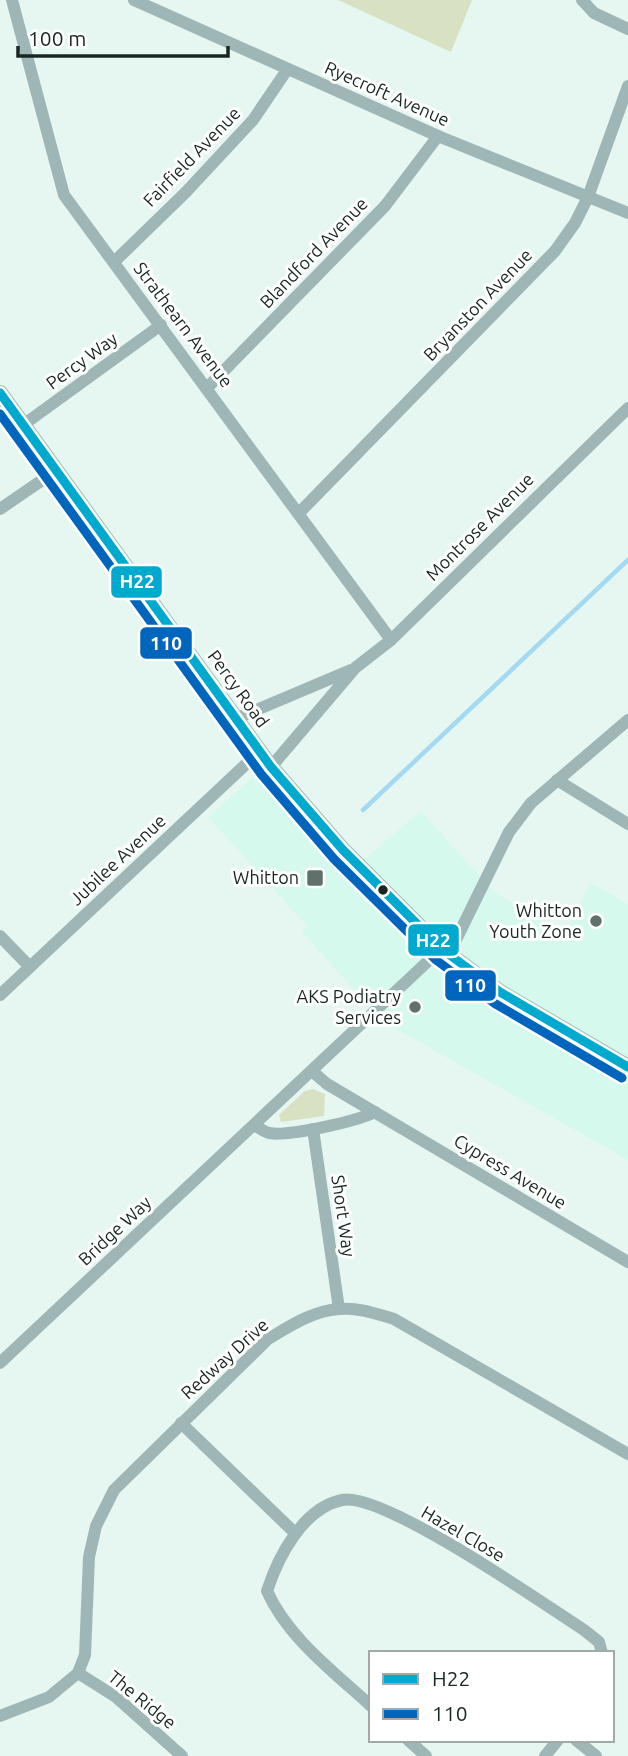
<svg xmlns="http://www.w3.org/2000/svg" width="628" height="1756" viewBox="0 0 628 1756" font-family="Ubuntu,sans-serif">
  <style>
    .built { fill: #d6f9ee }
    .green { fill: #d8e2c3 }
    .lines { fill: none; stroke-linecap: round; stroke-linejoin: round }
    .stream { stroke: #a3d9f2; stroke-width: 4.5 }
    .street { stroke: #9fb6b7; stroke-width: 12 }
    .secondary { stroke: #a3bcbc; stroke-width: 16 }
    .bus-1-casing { stroke: #fff; stroke-width: 14 }
    .bus-2-casing { stroke: #fff; stroke-width: 14 }
    .bus-1 { stroke: #00a9ce; stroke-width: 9 }
    .bus-2 { stroke: #0065bd; stroke-width: 9 }
    .poi-dot { fill: #60706a; stroke: #fff; stroke-width: 2.5 }
    .bus-dot { fill: #182722; stroke: #fff; stroke-width: 2.5 }
    .labels { text-anchor: middle; stroke-width: 6; stroke-linejoin: round; paint-order: stroke }
    .street-label { font-size: 18px; fill: #182722; stroke: #fff }
    .poi-label { font-size: 18px; fill: #182722; stroke: #fff; text-anchor: end }
    .line-badge { stroke: #fff; stroke-width: 2.5 }
    .badge-label { font-size: 19px; text-anchor: middle; font-weight: bold; fill: #fff }
  </style>
  <rect width="100%" height="100%" fill="#e6f7f1"/>
  <polygon class="built" points="253,777 347,874 421,811 494,892 565,935 590,882 628,904 628,1160 382,1021 302,932 307,926 208,817"/>
  <g class="green">
    <polygon points="338,0 472,0 451,52"/>
    <polygon points="313,1089 325,1094 324,1116 281,1122 279,1115 305,1091"/>
  </g>
  <g class="lines">
    <polyline class="stream" points="363,810 628,560"/>
    <g class="street">
      <polyline points="12,0 64,195 391,640"/>
      <polyline points="134,0 438,136 628,213"/>
      <polyline points="582,0 594,13 628,29"/>
      <polyline points="114,262 186,192 253,120 287,70"/>
      <polyline points="207,388 385,206 438,136"/>
      <polyline points="23,425 161,325"/>
      <polyline points="0,509 57,470"/>
      <polyline points="299,513 555,251 575,223 588,197 628,86"/>
      <polyline points="235,719 351,670"/>
      <polyline points="271,767 355,668 391,640 628,408"/>
      <polyline points="557,780 628,824"/>
      <polyline points="0,936 30,967"/>
      <polyline points="449,954 509,832 531,803 628,720"/>
      <polyline points="0,995 260,751"/>
      <polyline points="312,1071 327,1084 628,1262"/>
      <path d="M254 1125C258 1127 264 1132 269 1133 287 1137 358 1121 375 1112"/>
      <polyline points="313,1129 339,1309"/>
      <polyline points="0,1363 442,948"/>
      <polyline points="181,1423 295,1533"/>
      <polyline points="78,1673 116,1697 182,1756"/>
      <path d="M371 1706C334 1672 288 1638 267 1591 278 1557 303 1508 342 1500 382 1491 544 1604 584 1630L599 1642 602 1653"/>
      <path d="M0 1716 49 1697 78 1673 85 1655 89 1557 96 1526 114 1490 268 1339C290 1326 314 1310 340 1309 358 1307 377 1314 394 1319L628 1454"/>
      <polyline points="408,1740 426,1756"/>
      <polyline points="576,1740 596,1756"/>
      <polyline points="545,1756 558,1740"/>
    </g>
    <polyline class="secondary" points="0,393 271,767 343,850 443,950 500,992 628,1067"/>
    <defs>
      <polyline id="bus-1" points="0,393 271,767 343,850 443,950 500,992 628,1067"/>
      <polyline id="bus-2" points="0,414 261,774 334,859 436,960 494,1003 622,1078"/>
    </defs>
    <use href="#bus-1" class="bus-1-casing"/>
    <use href="#bus-2" class="bus-2-casing"/>
    <use href="#bus-1" class="bus-1"/>
    <use href="#bus-2" class="bus-2"/>
  </g>
  <g class="poi-dot">
    <rect x="306" y="869" width="18" height="18" rx="3.5"/>
    <circle cx="596" cy="921" r="7"/>
    <circle cx="415" cy="1007" r="7"/>
  </g>
  <circle class="bus-dot" cx="383" cy="890" r="6"/>
  <g class="labels">
    <g class="street-label">
      <text transform="translate(387 94) rotate(24)" y="6">Ryecroft Avenue</text>
      <text transform="translate(192 157) rotate(-46)" y="6">Fairfield Avenue</text>
      <text transform="translate(314 253) rotate(-46)" y="6">Blandford Avenue</text>
      <text transform="translate(478 305) rotate(-46)" y="6">Bryanston Avenue</text>
      <text transform="translate(183 325) rotate(53)" y="6">Strathearn Avenue</text>
      <text transform="translate(82 361) rotate(-36)" y="6">Percy Way</text>
      <text transform="translate(480 527) rotate(-45)" y="6">Montrose Avenue</text>
      <text transform="translate(238 689) rotate(54)" y="6">Percy Road</text>
      <text transform="translate(118 860) rotate(-43)" y="6">Jubilee Avenue</text>
      <text transform="translate(510 1172) rotate(31)" y="6">Cypress Avenue</text>
      <text transform="translate(343 1216) rotate(82)" y="6">Short Way</text>
      <text transform="translate(115 1231) rotate(-43)" y="6">Bridge Way</text>
      <text transform="translate(225 1359) rotate(-42)" y="6">Redway Drive</text>
      <text transform="translate(463 1534) rotate(30)" y="6">Hazel Close</text>
      <text transform="translate(142 1700) rotate(39)" y="6">The Ridge</text>
    </g>
    <g class="poi-label">
      <text x="299" y="884">Whitton</text>
      <text x="582" y="917">Whitton<tspan x="582" dy="21">Youth Zone</tspan></text>
      <text x="401" y="1003">AKS Podiatry<tspan x="401" dy="21">Services</tspan></text>
    </g>
  </g>
  <g class="line-badge">
    <rect x="110" y="565" width="53" height="34" rx="7" fill="#00a9ce"/>
    <rect x="139" y="626" width="54" height="34" rx="7" fill="#0065bd"/>
    <rect x="407" y="923" width="53" height="34" rx="7" fill="#00a9ce"/>
    <rect x="444" y="969" width="53" height="33" rx="7" fill="#0065bd"/>
  </g>
  <g class="badge-label">
    <text x="137" y="588">H22</text>
    <text x="166" y="650">110</text>
    <text x="433" y="947">H22</text>
    <text x="470" y="992">110</text>
  </g>
  <rect x="369" y="1651" width="245" height="91" fill="#ffffff" stroke="#a3a9a7" stroke-width="2"/>
  <rect x="383" y="1674" width="35" height="10" fill="#00a9ce" stroke="#a3a9a7" stroke-width="2"/>
  <text x="432" y="1686" font-size="21" fill="#182722">H22</text>
  <rect x="383" y="1709" width="35" height="10" fill="#0065bd" stroke="#a3a9a7" stroke-width="2"/>
  <text x="432" y="1721" font-size="21" fill="#182722">110</text>
  <path d="M18 46v10h210v-10" fill="none" stroke="#182722" stroke-width="3.5"/>
  <text x="28" y="46" font-size="21" fill="#182722" stroke="#ffffff" stroke-width="5" paint-order="stroke">100 m</text>
</svg>
